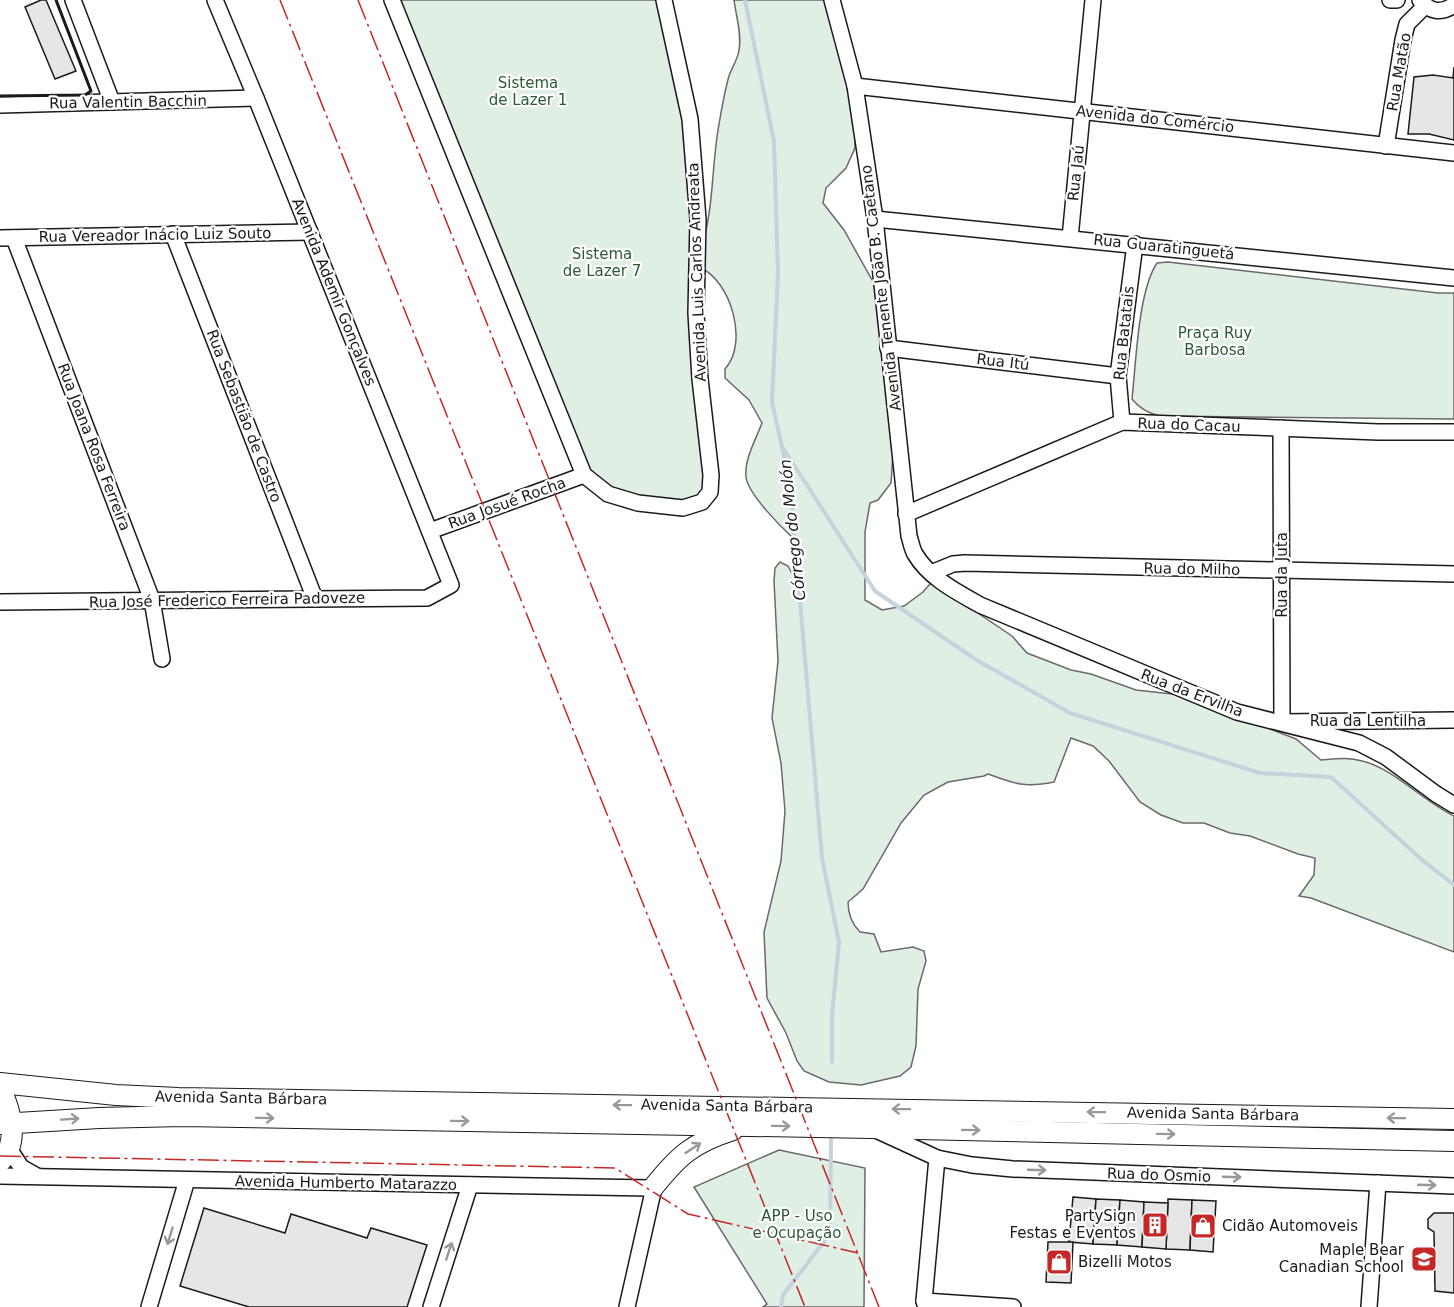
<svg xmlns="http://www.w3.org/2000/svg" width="1454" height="1307" viewBox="0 0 1454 1307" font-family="'DejaVu Sans',sans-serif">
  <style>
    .green { fill: #e0efe3; stroke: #6a6a6a; stroke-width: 1.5 }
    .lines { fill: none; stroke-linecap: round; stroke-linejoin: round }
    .stream { stroke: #c6d2dc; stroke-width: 4 }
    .building { fill: #e6e6e6; stroke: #1a1a1a; stroke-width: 1.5 }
    .minor-casing { stroke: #1a1a1a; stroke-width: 18 }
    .major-casing { stroke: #1a1a1a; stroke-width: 22 }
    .minor { stroke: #fff; stroke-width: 15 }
    .major { stroke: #fff; stroke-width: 20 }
    .wall { stroke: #1a1a1a; stroke-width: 3 }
    .power { stroke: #c62828; stroke-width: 1.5; stroke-dasharray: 21 4.5 3 4.5; stroke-linecap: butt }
    .oneway { stroke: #989898 }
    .labels { text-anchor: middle; stroke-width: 4.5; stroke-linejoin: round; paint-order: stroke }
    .street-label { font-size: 15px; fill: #1a1a1a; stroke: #fff }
    .park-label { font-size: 15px; fill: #2b5a34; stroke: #fff }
    .poi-label { font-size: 15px; fill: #1a1a1a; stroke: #fff; text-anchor: end }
    .water-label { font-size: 16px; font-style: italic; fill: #1a1a1a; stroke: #fff }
  </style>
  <rect width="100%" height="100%" fill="#fff"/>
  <g class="green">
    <path d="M392 0H664L690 119 698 257C714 217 711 173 718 130 721 113 724 93 729 76 732 67 738 59 739 50 742 34 736 16 734 0H832L855 102V148L846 168 826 188 823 203 844 230 876 287 895 423 891 483 878 500 870 503 865 532V600L882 610 904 606 923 592 937 576 975 599 978 613 1012 636 1027 653 1071 670 1091 674 1136 690 1181 695 1296 739 1321 760C1335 759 1349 757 1362 761 1393 768 1424 802 1454 816V952L1311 898 1299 896 1314 875 1315 858 1298 854 1250 836 1230 833 1204 823H1183L1161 815 1140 802 1109 761 1093 746 1071 738 1054 782C1025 788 1015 784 988 774L984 776 948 782 924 795 901 823 863 889 848 902C848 914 851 923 860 932L874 934 881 952 913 947 924 951 926 961 918 989 916 1046 911 1067 900 1076 861 1085 829 1082 804 1071 797 1061 786 1033 767 998 764 932 781 861 785 811 781 763 772 718 778 661 774 581 775 568 780 562 788 566 795 579 794 539C781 527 748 494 746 477 744 460 756 439 762 423L749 400 725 378V369C749 343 731 280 699 267L708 437 702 502 638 503 584 475Z"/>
    <path d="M1168 262 1438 293H1454V419L1159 416C1148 413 1139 408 1132 399 1136 364 1138 291 1157 263Z"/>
    <polygon points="779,1150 865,1168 864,1307 763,1307 767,1304 694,1187"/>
  </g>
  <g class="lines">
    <g class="stream">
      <polyline points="745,0 774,141 778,274 772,402 790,483 822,858 839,942 832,1015 832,1062"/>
      <polyline points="783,448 875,591 975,659 1070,713 1260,773 1331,777 1421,859 1454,885"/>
      <polyline points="781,1307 783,1295 830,1234 831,1140"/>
    </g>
  </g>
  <g class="building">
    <polygon points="41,0 46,0 76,71 55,79 25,7"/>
    <polygon points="1454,67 1454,140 1429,134 1408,134 1414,77 1433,75 1453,78"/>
    <polygon points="1073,1197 1096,1199 1093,1244 1069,1242"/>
    <polygon points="1096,1199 1120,1200 1117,1245 1093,1244"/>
    <polygon points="1168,1199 1192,1200 1190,1250 1166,1249"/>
    <polygon points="1120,1200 1144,1202 1142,1247 1117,1245"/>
    <polygon points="1192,1200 1216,1201 1213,1252 1190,1250"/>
    <polygon points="1144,1202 1168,1203 1166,1249 1142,1247"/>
    <polygon points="204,1208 285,1233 291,1214 367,1238 371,1228 427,1245 407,1307 249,1307 180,1286"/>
    <polygon points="1434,1213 1454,1213 1454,1293 1435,1291 1434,1232 1428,1228 1428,1219"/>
    <polygon points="1048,1242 1073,1242 1071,1283 1046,1282"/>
  </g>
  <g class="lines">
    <defs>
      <g id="minor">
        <polyline points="73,0 112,102"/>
        <polyline points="392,0 584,475 608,494 638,503 683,508 702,502 710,492 711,475 700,379 696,313 698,219 690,119 664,0"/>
        <path d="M832 0 855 86 875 219 909 536C911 542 912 549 915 554 929 578 957 592 980 605L1237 712 1359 743 1386 757 1436 794 1454 805"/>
        <polyline points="1390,0 1397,0"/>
        <path d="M1420 0C1430 12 1441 14 1454 5"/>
        <polyline points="855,86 1454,153"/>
        <polyline points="0,105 256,98"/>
        <polyline points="1386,146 1403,40 1407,24 1425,6"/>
        <polyline points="875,219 1454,278"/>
        <polyline points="173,234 315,599"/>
        <polyline points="0,238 310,232"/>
        <polyline points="14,238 152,600 162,659"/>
        <polyline points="1070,238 1093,0"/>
        <polyline points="888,348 1118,376"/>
        <polyline points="1122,422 1118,376 1135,244"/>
        <polyline points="1281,428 1282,722 1454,720"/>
        <polyline points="906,514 1122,422 1378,432 1454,432"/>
        <polyline points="430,531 584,475"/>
        <polyline points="931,573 953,564 965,563 1454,574"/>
        <polyline points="0,602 427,598 451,585 256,98 215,0"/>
        <polyline points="876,1130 937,1158 972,1165 1013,1169 1454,1186"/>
        <polyline points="10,1150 21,1167 37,1176"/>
        <polyline points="0,1176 650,1188 653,1192 627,1307"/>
        <polyline points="924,1301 1013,1307"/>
        <polyline points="149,1307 187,1180"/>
        <polyline points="431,1307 470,1185"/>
        <polyline points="926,1307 924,1301 937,1158"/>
        <polyline points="1369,1307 1378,1183"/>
      </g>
      <g id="major">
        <polyline points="0,1083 116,1095 178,1098 1454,1119"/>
        <path d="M0 1088C11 1110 20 1143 0 1162"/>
        <polyline points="0,1124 99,1118 182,1116 871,1128 1454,1141"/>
        <path d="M652 1189C678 1156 692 1143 733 1130"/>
      </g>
    </defs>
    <use href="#minor" class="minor-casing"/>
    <use href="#major" class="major-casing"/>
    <use href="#minor" class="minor"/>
    <use href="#major" class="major"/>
    <polyline class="wall" points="0,96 85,95 91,91 56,0"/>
    <g class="power">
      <polyline points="280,0 805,1307"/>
      <polyline points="358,0 879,1307"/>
      <polyline points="0,1156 615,1168 688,1214 858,1253"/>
    </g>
  </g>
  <defs><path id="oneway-shaft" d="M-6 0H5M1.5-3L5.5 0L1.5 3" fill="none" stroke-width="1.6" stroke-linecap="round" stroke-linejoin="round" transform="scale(1.5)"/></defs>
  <g class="oneway">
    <use href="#oneway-shaft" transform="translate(622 1105) rotate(-179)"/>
    <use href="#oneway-shaft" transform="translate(901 1109) rotate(-179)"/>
    <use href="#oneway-shaft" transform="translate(1096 1112) rotate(-179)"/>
    <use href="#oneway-shaft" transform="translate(265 1118) rotate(1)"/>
    <use href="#oneway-shaft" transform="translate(1396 1118) rotate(-179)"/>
    <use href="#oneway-shaft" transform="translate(70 1119) rotate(-4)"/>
    <use href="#oneway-shaft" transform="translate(460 1121) rotate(1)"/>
    <use href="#oneway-shaft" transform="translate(781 1126) rotate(1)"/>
    <use href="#oneway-shaft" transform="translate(971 1130) rotate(1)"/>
    <use href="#oneway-shaft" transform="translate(1166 1134) rotate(1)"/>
    <use href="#oneway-shaft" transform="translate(693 1148) rotate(-33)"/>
    <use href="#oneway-shaft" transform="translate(1037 1170) rotate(2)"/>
    <use href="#oneway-shaft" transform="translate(1232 1177) rotate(2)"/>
    <use href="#oneway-shaft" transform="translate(1427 1185) rotate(2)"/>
    <use href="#oneway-shaft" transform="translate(170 1236) rotate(107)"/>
    <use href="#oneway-shaft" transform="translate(449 1251) rotate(-72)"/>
  </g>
  <defs>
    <symbol id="building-square" viewBox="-11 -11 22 22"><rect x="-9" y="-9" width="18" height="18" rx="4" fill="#c62828" stroke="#fff"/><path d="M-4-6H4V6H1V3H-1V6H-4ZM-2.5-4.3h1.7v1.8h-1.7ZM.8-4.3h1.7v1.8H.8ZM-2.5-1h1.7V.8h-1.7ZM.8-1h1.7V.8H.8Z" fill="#fff"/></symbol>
    <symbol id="shop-square" viewBox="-11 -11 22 22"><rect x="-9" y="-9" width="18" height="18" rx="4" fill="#c62828" stroke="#fff"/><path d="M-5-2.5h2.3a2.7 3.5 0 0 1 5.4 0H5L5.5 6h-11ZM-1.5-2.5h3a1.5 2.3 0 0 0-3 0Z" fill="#fff"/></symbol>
    <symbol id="school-square" viewBox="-11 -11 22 22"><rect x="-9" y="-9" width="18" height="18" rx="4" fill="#c62828" stroke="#fff"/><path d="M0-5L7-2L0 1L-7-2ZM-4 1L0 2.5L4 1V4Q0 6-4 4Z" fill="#fff"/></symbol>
  </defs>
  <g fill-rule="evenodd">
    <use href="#building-square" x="1140" y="1210" width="30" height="30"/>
    <use href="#shop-square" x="1188" y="1211" width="30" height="30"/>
    <use href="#school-square" x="1409" y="1244" width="30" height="30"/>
    <use href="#shop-square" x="1044" y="1247" width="30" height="30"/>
  </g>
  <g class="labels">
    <g class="street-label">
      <text transform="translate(1399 72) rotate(-80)" y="5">Rua Matão</text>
      <text transform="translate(128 102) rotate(-1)" y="5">Rua Valentin Bacchin</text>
      <text transform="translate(1155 119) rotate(6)" y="5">Avenida do Comércio</text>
      <text transform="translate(1076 173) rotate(-84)" y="5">Rua Jaú</text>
      <text transform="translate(155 235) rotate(-1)" y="5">Rua Vereador Inácio Luiz Souto</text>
      <text transform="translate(1164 247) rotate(6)" y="5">Rua Guaratinguetá</text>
      <text transform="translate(697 272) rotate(-92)" y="5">Avenida Luis Carlos Andreata</text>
      <text transform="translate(881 288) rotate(-97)" y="5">Avenida Tenente João B. Caetano</text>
      <text transform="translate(334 292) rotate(68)" y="5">Avenida Ademir Gonçalves</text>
      <text transform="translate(1124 333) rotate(-84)" y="5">Rua Batatais</text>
      <text transform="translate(1003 362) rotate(7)" y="5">Rua Itú</text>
      <text transform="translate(244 416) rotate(69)" y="5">Rua Sebastião de Castro</text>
      <text transform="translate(1189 425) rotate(2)" y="5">Rua do Cacau</text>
      <text transform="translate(94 447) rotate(69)" y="5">Rua Joana Rosa Ferreira</text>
      <text transform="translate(507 503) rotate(-20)" y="5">Rua Josué Rocha</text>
      <text transform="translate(1192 569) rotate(1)" y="5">Rua do Milho</text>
      <text transform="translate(1282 575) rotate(-90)" y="5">Rua da Juta</text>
      <text transform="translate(227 600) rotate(-1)" y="5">Rua José Frederico Ferreira Padoveze</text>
      <text transform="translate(1192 693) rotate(21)" y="5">Rua da Ervilha</text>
      <text x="1368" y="726">Rua da Lentilha</text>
      <text transform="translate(241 1098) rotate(1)" y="5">Avenida Santa Bárbara</text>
      <text transform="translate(727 1106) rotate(1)" y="5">Avenida Santa Bárbara</text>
      <text transform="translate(1213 1114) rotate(1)" y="5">Avenida Santa Bárbara</text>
      <text transform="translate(1159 1175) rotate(2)" y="5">Rua do Osmio</text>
      <text transform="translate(346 1183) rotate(1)" y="5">Avenida Humberto Matarazzo</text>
    </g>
    <g class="park-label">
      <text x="528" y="88">Sistema<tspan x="528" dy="17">de Lazer 1</tspan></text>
      <text x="602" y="259">Sistema<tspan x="602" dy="17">de Lazer 7</tspan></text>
      <text x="1215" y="338">Praça Ruy<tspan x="1215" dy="17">Barbosa</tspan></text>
      <text x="797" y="1221">APP - Uso<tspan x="797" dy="17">e Ocupação</tspan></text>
    </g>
    <g class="poi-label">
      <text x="1136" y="1221">PartySign<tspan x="1136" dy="17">Festas e Eventos</tspan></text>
      <text x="1222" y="1231" text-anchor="start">Cidão Automoveis</text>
      <text x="1404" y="1255">Maple Bear<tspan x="1404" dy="17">Canadian School</tspan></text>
      <text x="1078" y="1267" text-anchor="start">Bizelli Motos</text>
    </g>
    <g class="water-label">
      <text transform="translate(792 530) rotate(-96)" y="6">Córrego do Molón</text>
    </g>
  </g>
</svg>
